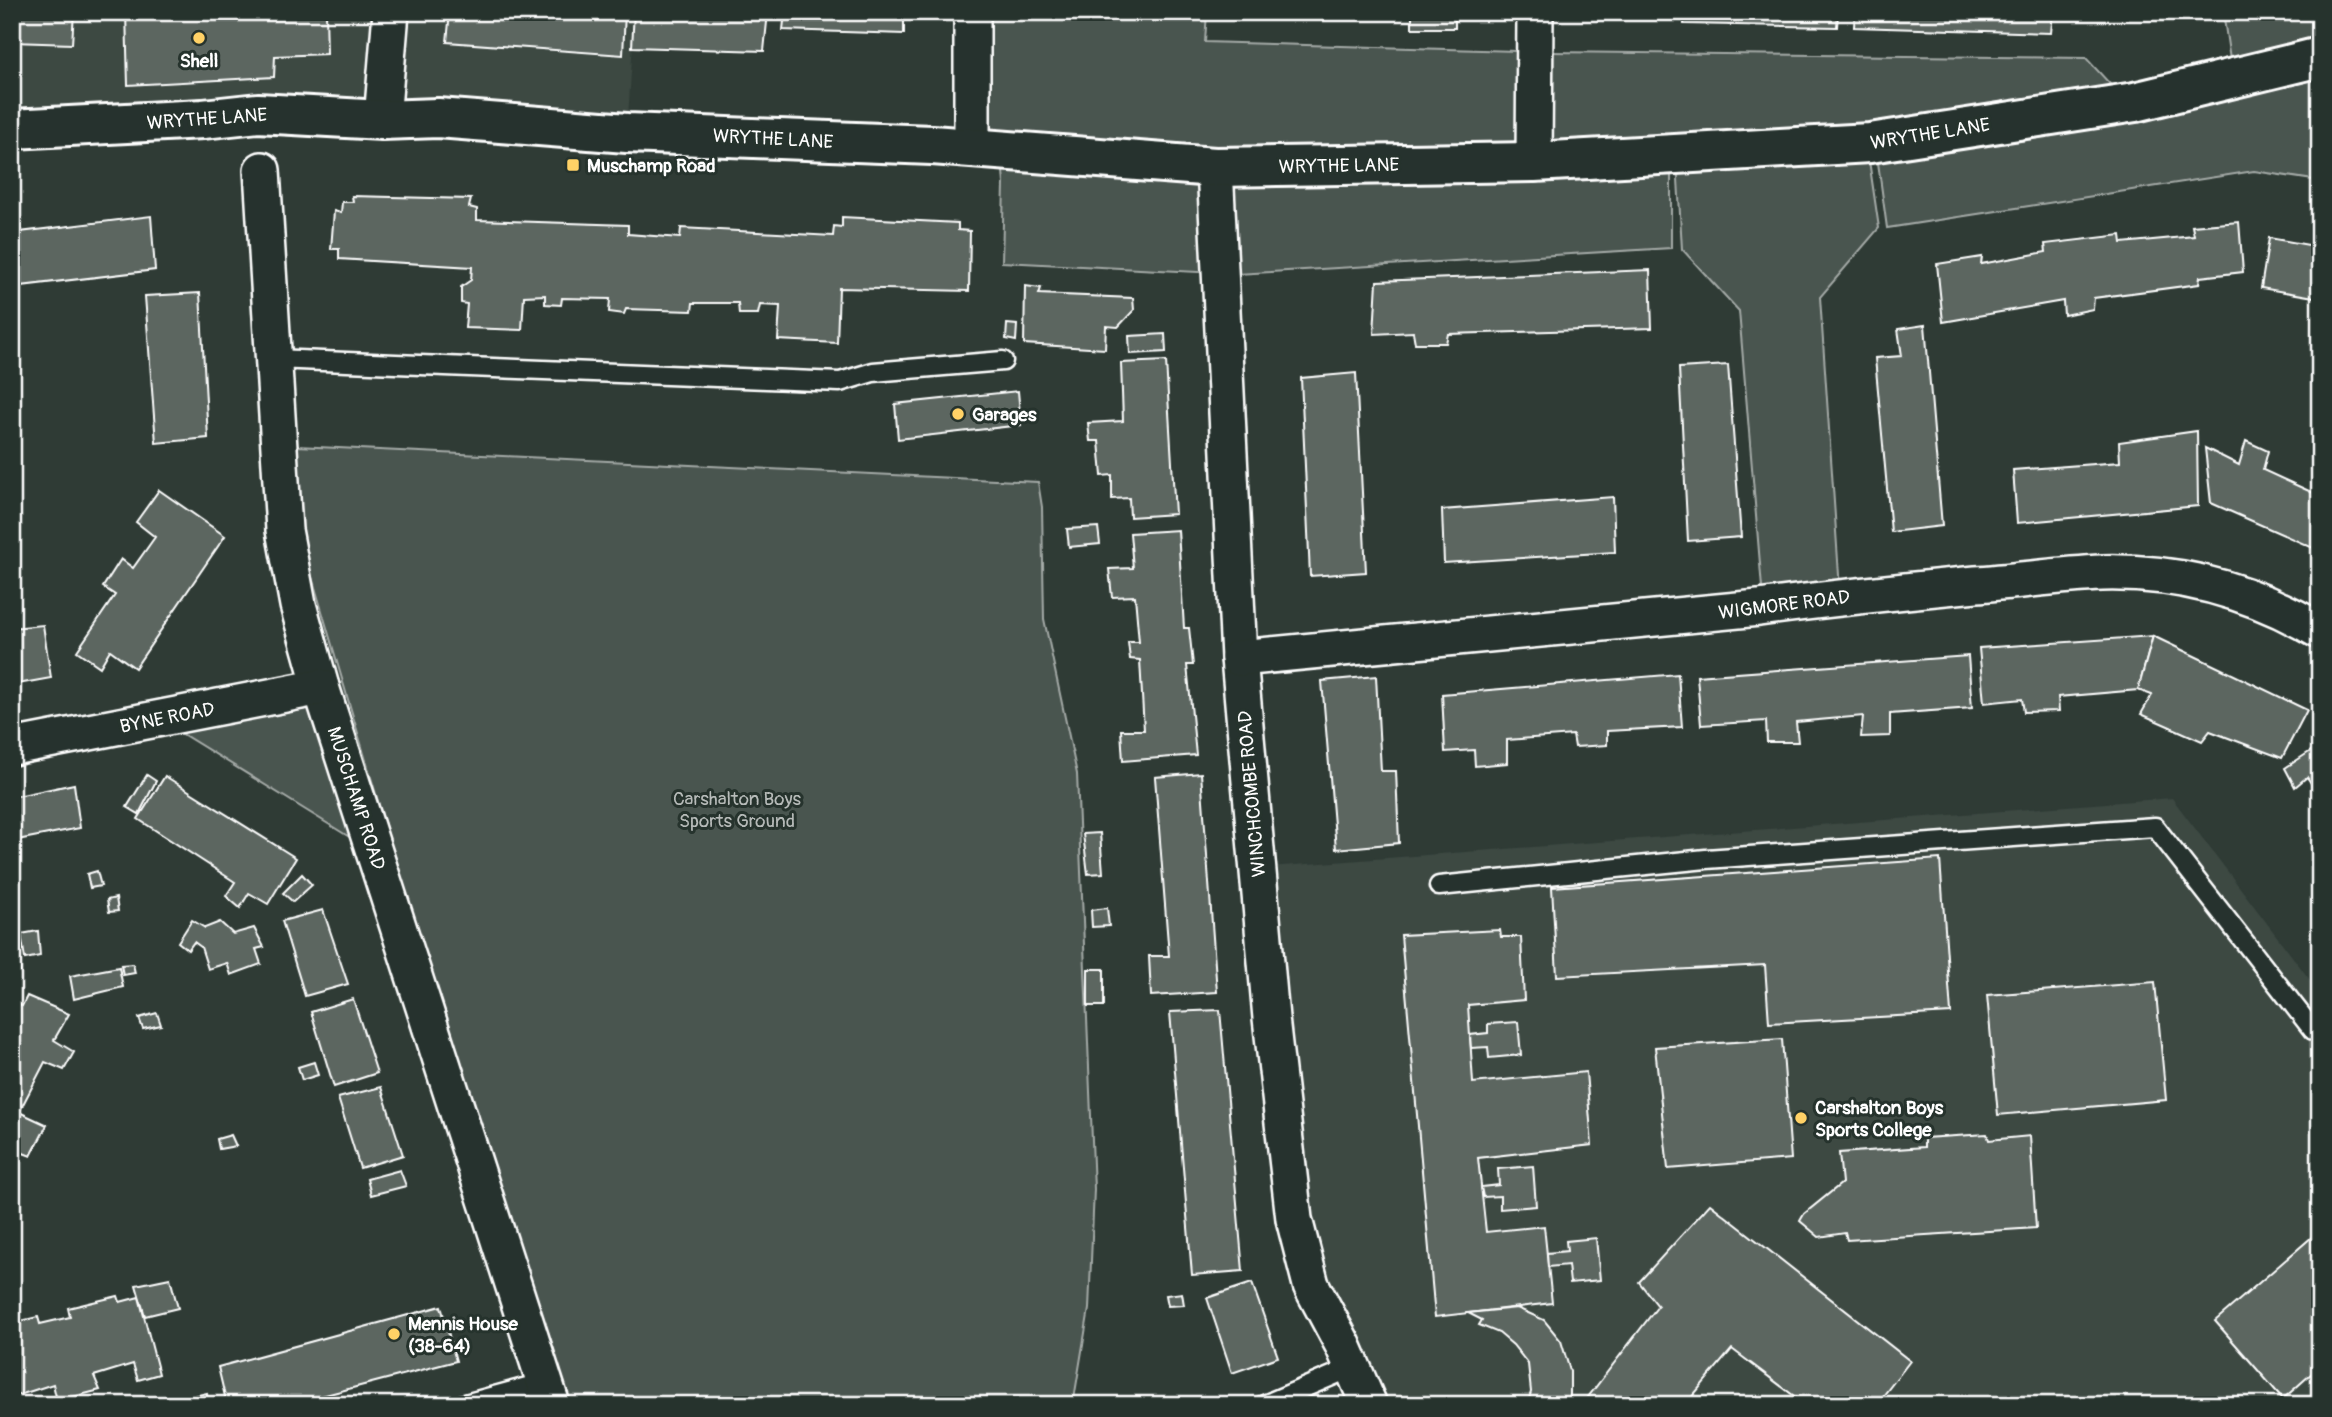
<svg xmlns="http://www.w3.org/2000/svg" width="2332" height="1417" viewBox="0 0 2332 1417" font-family="Pangolin,sans-serif">
  <style>
    .built { fill: #3c4842 }
    .green { fill: #4a544f; stroke: #a4aaa7; stroke-width: 2 }
    .building { fill: #5b6661; stroke: #fff; stroke-width: 2 }
    .lines { fill: none; stroke-linecap: round; stroke-linejoin: round }
    .lane-casing { stroke: #fff; stroke-width: 23 }
    .street-casing { stroke: #fff; stroke-width: 40 }
    .secondary-casing { stroke: #fff; stroke-width: 44 }
    .lane { stroke: #26332d; stroke-width: 18 }
    .street { stroke: #26332d; stroke-width: 35 }
    .secondary { stroke: #26332d; stroke-width: 38 }
    .poi-dot { fill: #ffd166; stroke: #26332d; stroke-width: 2.5 }
    .labels { text-anchor: middle; stroke-width: 6; stroke-linejoin: round; paint-order: stroke }
    .poi-label { font-size: 19px; font-weight: bold; fill: #fff; stroke: #26332d; text-anchor: start }
    .street-label { font-size: 19px; fill: #fff; stroke: #26332d }
    .park-label { font-size: 19px; fill: #b7bbb9; stroke: #26332d }
  </style>
  <rect width="100%" height="100%" fill="#2f3b35"/>
  <filter id="ink" filterUnits="userSpaceOnUse"><feTurbulence type="fractalNoise" baseFrequency=".0143" numOctaves="2"/><feDisplacementMap in="SourceGraphic" scale="14" xChannelSelector="R" yChannelSelector="G"/><feConvolveMatrix kernelMatrix="1 2 1 2 8 2 1 2 1" color-interpolation-filters="sRGB"/></filter>
  <g filter="url(#ink)">
    <g class="built">
      <polygon points="12,12 635,12 627,133 12,129"/>
      <polygon points="2172,798 2320,993 2320,1405 1369,1405 1311,1285 1257,868"/>
    </g>
    <g class="green">
      <polygon points="982,12 1207,12 1205,42 1549,52 2086,58 2122,97 1869,137 1540,158 978,140"/>
      <polygon points="2223,12 2320,12 2320,181 2254,171 1887,228 1876,148 2234,87"/>
      <polygon points="1867,147 1879,228 1820,297 1840,590 1763,600 1739,311 1682,249 1677,161"/>
      <polygon points="1002,158 1212,171 1217,273 1002,262 1004,184"/>
      <polygon points="1671,161 1671,248 1220,275 1218,170"/>
      <polygon points="297,446 1038,482 1042,507 1044,619 1077,774 1094,1189 1089,1309 1073,1405 567,1405 539,1310 400,876 304,550"/>
      <polygon points="315,699 364,846 168,725"/>
    </g>
    <g class="building">
      <polygon points="12,12 74,12 72,44 12,42"/>
      <polygon points="126,12 326,12 327,54 275,56 274,77 128,85"/>
      <polygon points="450,12 625,12 623,55 447,42"/>
      <polygon points="634,12 768,12 764,51 632,47"/>
      <polygon points="785,12 904,12 904,34 783,30"/>
      <polygon points="1237,12 1389,12 1388,17 1237,20"/>
      <rect x="1412" y="12" width="43" height="16"/>
      <polygon points="1685,12 1838,12 1837,27 1684,24"/>
      <polygon points="1855,12 2053,12 2051,33 1854,27"/>
      <polygon points="352,196 471,199 469,207 477,209 477,220 628,225 628,234 680,238 681,228 833,236 834,226 842,227 842,217 958,223 958,230 970,231 969,291 839,288 837,343 778,340 780,306 760,305 758,314 739,314 738,303 693,303 692,311 626,309 624,314 609,312 610,299 562,298 561,305 545,304 545,295 524,296 522,330 465,328 467,304 461,303 461,287 471,280 472,267 339,259 339,249 331,249 334,211 341,213 342,202 353,202"/>
      <polygon points="151,216 155,270 12,287 12,233"/>
      <polygon points="2239,222 2243,272 2200,277 2199,284 2094,298 2093,309 2064,315 2063,301 1943,322 1937,264 1982,257 1981,264 2046,252 2045,244 2121,235 2122,243 2194,236 2192,226"/>
      <polygon points="2269,238 2320,247 2320,298 2261,288"/>
      <polygon points="1650,270 1652,328 1448,334 1446,343 1415,343 1413,332 1374,334 1377,281"/>
      <polygon points="1025,286 1041,288 1039,294 1133,298 1134,310 1118,327 1106,326 1105,349 1024,344"/>
      <polygon points="200,293 208,438 156,443 145,296"/>
      <polygon points="1007,324 1017,325 1016,341 1006,339"/>
      <polygon points="1925,325 1942,526 1891,532 1875,358 1902,356 1898,329"/>
      <polygon points="1165,334 1166,352 1130,354 1129,336"/>
      <polygon points="1166,361 1175,514 1130,517 1129,498 1112,499 1112,475 1102,476 1099,441 1090,441 1088,423 1123,421 1121,363"/>
      <polygon points="1728,365 1741,537 1688,541 1679,368"/>
      <polygon points="1356,373 1366,572 1310,576 1301,378"/>
      <polygon points="1018,391 1021,425 898,439 895,404"/>
      <polygon points="2197,431 2198,506 2017,523 2013,470 2120,462 2119,442"/>
      <polygon points="2246,441 2268,451 2263,470 2320,496 2320,551 2211,503 2205,448 2239,465"/>
      <polygon points="159,490 225,536 135,668 110,650 100,667 77,651 115,595 103,587 121,559 133,568 155,537 136,522"/>
      <polygon points="1613,497 1615,552 1444,563 1442,510"/>
      <polygon points="1098,527 1100,544 1069,547 1067,529"/>
      <polygon points="1178,530 1184,628 1189,628 1193,665 1187,665 1196,755 1123,761 1121,730 1144,730 1140,660 1130,659 1128,642 1139,642 1135,596 1112,597 1109,569 1133,568 1130,533"/>
      <polygon points="43,625 51,678 12,685 12,628"/>
      <polygon points="2153,636 2138,690 2058,697 2059,711 2024,712 2022,699 1984,703 1979,648"/>
      <polygon points="2153,636 2307,710 2282,758 2210,731 2202,741 2141,714 2152,695 2138,690"/>
      <polygon points="1968,656 1972,708 1890,714 1890,736 1861,737 1863,716 1796,722 1798,742 1767,742 1766,721 1701,725 1697,676"/>
      <polygon points="1678,674 1682,727 1607,731 1607,745 1575,747 1573,735 1507,740 1507,763 1475,766 1474,750 1445,752 1442,694"/>
      <polygon points="1376,676 1381,771 1396,771 1399,843 1336,849 1322,681"/>
      <polygon points="2320,745 2320,797 2307,777 2295,787 2285,768"/>
      <polygon points="1201,773 1217,992 1151,996 1149,956 1169,956 1155,777"/>
      <polygon points="147,775 156,781 139,814 127,807"/>
      <polygon points="165,776 296,858 268,904 249,893 240,908 226,896 235,882 138,819"/>
      <polygon points="74,784 80,828 12,841 12,797"/>
      <polygon points="1100,833 1103,873 1088,874 1083,834"/>
      <polygon points="1940,859 1951,1013 1769,1023 1765,965 1557,976 1552,887"/>
      <polygon points="97,871 101,886 90,888 87,874"/>
      <polygon points="302,874 312,885 293,902 283,893"/>
      <polygon points="116,898 118,911 109,912 107,900"/>
      <polygon points="1107,908 1109,926 1092,927 1091,910"/>
      <polygon points="323,910 348,984 305,996 282,921"/>
      <polygon points="192,920 205,928 220,922 233,934 254,928 264,947 256,949 261,964 231,975 227,963 208,969 201,947 194,942 188,950 178,942"/>
      <polygon points="1500,930 1501,937 1521,937 1524,1000 1468,1005 1473,1083 1586,1072 1592,1145 1478,1158 1486,1232 1544,1226 1552,1303 1435,1317 1401,935"/>
      <polygon points="38,931 40,956 25,959 21,934"/>
      <polygon points="18,956 20,972 12,974 12,957"/>
      <polygon points="133,964 135,973 123,975 121,965"/>
      <polygon points="119,967 123,987 74,999 70,976"/>
      <rect x="1088" y="969" width="16" height="37"/>
      <polygon points="2155,982 2166,1100 1998,1115 1987,995"/>
      <polygon points="27,996 69,1014 54,1040 74,1052 64,1070 45,1062 19,1112 47,1125 31,1156 18,1151 12,1163 12,1005 13,1003 22,1006"/>
      <polygon points="353,999 377,1073 334,1087 311,1012"/>
      <polygon points="1220,1010 1243,1271 1192,1275 1170,1012"/>
      <polygon points="157,1013 161,1025 143,1029 139,1018"/>
      <polygon points="1518,1022 1521,1055 1489,1058 1488,1047 1471,1048 1470,1035 1488,1033 1488,1024"/>
      <polygon points="1782,1039 1791,1159 1668,1169 1655,1047"/>
      <polygon points="314,1062 318,1075 302,1080 298,1067"/>
      <polygon points="381,1087 403,1155 360,1168 338,1098"/>
      <polygon points="1987,1134 1989,1140 2030,1136 2036,1228 1847,1240 1845,1233 1819,1237 1800,1221 1804,1214 1842,1183 1839,1153 1924,1147 1924,1138"/>
      <polygon points="231,1135 236,1146 219,1149 217,1139"/>
      <polygon points="1533,1166 1536,1206 1500,1209 1500,1196 1483,1197 1481,1187 1499,1185 1498,1169"/>
      <polygon points="400,1170 406,1186 371,1195 367,1179"/>
      <polygon points="1710,1204 1910,1361 1876,1405 1806,1405 1732,1349 1685,1405 1582,1405 1658,1306 1639,1282"/>
      <polygon points="2320,1230 2320,1366 2283,1399 2215,1321"/>
      <polygon points="1596,1238 1600,1280 1570,1283 1568,1265 1548,1267 1547,1253 1567,1251 1566,1241"/>
      <polygon points="170,1278 178,1308 145,1316 136,1285"/>
      <polygon points="1252,1283 1278,1357 1232,1373 1207,1298"/>
      <polygon points="1182,1293 1184,1305 1168,1306 1166,1295"/>
      <polygon points="118,1296 120,1302 139,1297 159,1374 138,1380 133,1364 94,1376 100,1390 57,1401 53,1384 13,1397 15,1405 12,1405 12,1323 38,1317 40,1324 70,1317 68,1308"/>
      <polygon points="441,1306 456,1361 287,1405 227,1405 218,1367"/>
      <polygon points="1517,1308 1544,1320 1561,1341 1570,1371 1570,1405 1527,1405 1531,1392 1528,1364 1513,1345 1499,1333 1479,1325 1482,1320 1468,1313"/>
      <polygon points="207,1393 208,1405 173,1405 172,1401"/>
      <polygon points="1308,1397 1312,1405 1290,1405"/>
    </g>
    <g class="lines">
      <defs>
        <g id="lane">
          <polyline points="274,359 840,382 873,372 1003,361"/>
          <polyline points="1439,886 1706,859 2155,827 2313,1030 2320,1024"/>
          <polyline points="461,1405 546,1382"/>
          <polyline points="1264,1405 1353,1367"/>
        </g>
        <g id="street">
          <polyline points="382,120 391,12"/>
          <polyline points="972,147 972,12"/>
          <polyline points="1534,162 1535,12"/>
          <polyline points="1215,167 1239,658 1271,1018 1294,1219 1311,1285 1343,1345 1369,1405"/>
          <polyline points="262,170 284,530 298,605 321,687 552,1405"/>
          <path d="M1239 658 1759 608C1831 598 1903 591 1976 584 2018 581 2060 575 2102 573 2181 571 2252 591 2320 631"/>
          <polyline points="12,747 321,687"/>
        </g>
        <polyline id="secondary" points="12,129 203,119 258,113 382,120 438,118 627,133 932,145 1215,167 1534,162 1870,143 2135,102 2320,57"/>
      </defs>
      <use href="#lane" class="lane-casing"/>
      <use href="#street" class="street-casing"/>
      <use href="#secondary" class="secondary-casing"/>
      <use href="#lane" class="lane"/>
      <use href="#street" class="street"/>
      <use href="#secondary" class="secondary"/>
    </g>
  </g>
  <g class="poi-dot">
    <circle cx="199" cy="38" r="7"/>
    <rect x="566" y="158" width="14" height="14" rx="3.5"/>
    <circle cx="958" cy="414" r="7"/>
    <circle cx="1801" cy="1118" r="7"/>
    <circle cx="394" cy="1334" r="7"/>
  </g>
  <g class="labels">
    <g class="poi-label">
      <text x="199" y="67" text-anchor="middle">Shell</text>
      <text x="587" y="172">Muschamp Road</text>
      <text x="972" y="421">Garages</text>
      <text x="1815" y="1114">Carshalton Boys<tspan x="1815" dy="22">Sports College</tspan></text>
      <text x="408" y="1330">Mennis House<tspan x="408" dy="22">(38-64)</tspan></text>
    </g>
    <g class="street-label">
      <text transform="translate(207 118) rotate(-4)" y="7">WRYTHE LANE</text>
      <text transform="translate(1930 133) rotate(-9)" y="7">WRYTHE LANE</text>
      <text transform="translate(773 138) rotate(3)" y="7">WRYTHE LANE</text>
      <text transform="translate(1339 165) rotate(-1)" y="7">WRYTHE LANE</text>
      <text transform="translate(1784 604) rotate(-7)" y="7">WIGMORE ROAD</text>
      <text transform="translate(167 717) rotate(-11)" y="7">BYNE ROAD</text>
      <text transform="translate(1251 794) rotate(-95)" y="7">WINCHCOMBE ROAD</text>
      <text transform="translate(357 798) rotate(72)" y="7">MUSCHAMP ROAD</text>
    </g>
    <g class="park-label">
      <text x="737" y="805">Carshalton Boys<tspan x="737" dy="22">Sports Ground</tspan></text>
    </g>
  </g>
  <rect width="2332" height="1417" fill="none" stroke="#26332d" stroke-width="42"/>
  <rect x="21" y="21" width="2290" height="1375" fill="none" stroke="#fff" stroke-width="2.5" filter="url(#ink)"/>
</svg>
